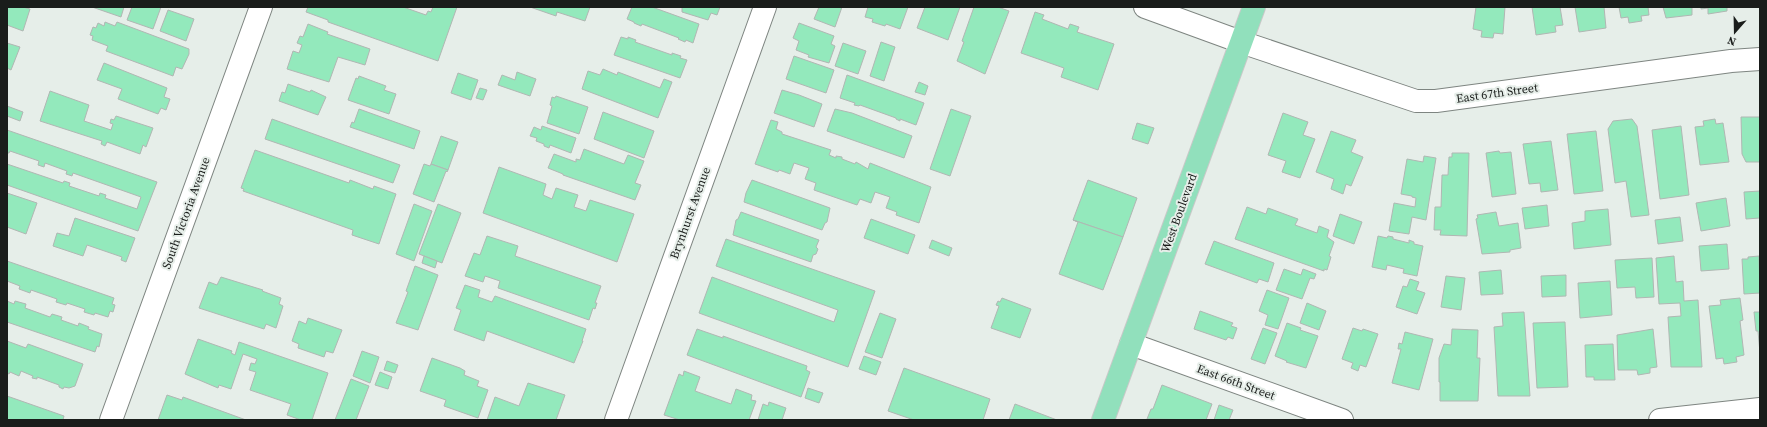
<svg xmlns="http://www.w3.org/2000/svg" width="1767" height="427" viewBox="0 0 1767 427" font-family="'Source Serif 4',serif">
  <style>
    .building { fill: #93e9bc; stroke: #b0b7b3 }
    .lines { fill: none; stroke-linecap: round; stroke-linejoin: round }
    .minor-casing { stroke: #7e8581; stroke-width: 24 }
    .major-casing { stroke: #c8c9c8; stroke-width: 24 }
    .minor { stroke: #fff; stroke-width: 22 }
    .major { stroke: #91e0bc; stroke-width: 22 }
    .labels { text-anchor: middle; stroke-width: 4; stroke-linejoin: round; paint-order: stroke }
    .street-label { font-size: 12px; fill: #1a1d1b; stroke: #e6eee9 }
  </style>
  <rect width="100%" height="100%" fill="#e6eee9"/>
  <g class="building">
    <polygon points="7,7 23,7 30,9 23,31 7,25"/>
    <polygon points="92,7 124,7 121,17"/>
    <polygon points="132,7 161,7 153,29 127,20"/>
    <polygon points="308,7 403,7 426,15 428,11 431,12 433,7 457,7 438,61 328,22 328,20 306,12"/>
    <polygon points="530,7 590,7 585,21 557,12 556,16"/>
    <polygon points="632,7 652,7 699,24 693,43 686,40 685,42 678,39 679,38 642,24 641,26 634,23 634,22 627,19"/>
    <polygon points="682,7 720,7 717,15 711,13 708,20 682,12"/>
    <polygon points="819,7 842,7 835,27 814,19"/>
    <polygon points="868,7 908,7 900,29 886,24 885,26 872,22 873,19 865,17"/>
    <polygon points="925,7 960,7 948,40 917,28"/>
    <polygon points="974,7 998,7 1009,11 985,74 957,61 964,42 962,41"/>
    <polygon points="1476,7 1505,7 1503,34 1494,33 1493,38 1481,37 1482,31 1473,29"/>
    <polygon points="1532,7 1560,7 1563,25 1555,26 1556,32 1536,35"/>
    <polygon points="1575,7 1604,7 1606,28 1579,32"/>
    <polygon points="1619,7 1648,7 1649,15 1641,16 1642,21 1629,23 1628,17 1621,18"/>
    <polygon points="1663,7 1692,7 1692,15 1666,18"/>
    <polygon points="1701,7 1727,7 1727,11 1708,14 1708,8 1701,9"/>
    <polygon points="168,10 194,19 186,41 160,31"/>
    <polygon points="1035,12 1044,15 1042,19 1068,29 1070,24 1079,27 1077,32 1114,44 1098,90 1061,77 1064,68 1021,53"/>
    <polygon points="105,22 115,26 117,22 189,49 189,54 182,69 176,67 173,76 106,51 108,46 92,40 93,36 90,35 93,27 96,28 98,23 104,26"/>
    <polygon points="799,23 834,36 831,44 835,46 829,63 808,57 809,55 796,50 799,41 793,38"/>
    <polygon points="308,24 328,32 327,34 370,49 365,65 338,57 329,82 287,69 293,51 299,53 302,45 297,43 300,36 303,37"/>
    <polygon points="621,37 628,39 628,37 636,40 635,42 672,55 672,53 681,56 680,58 687,60 680,78 614,55"/>
    <polygon points="881,42 895,47 884,81 870,76"/>
    <polygon points="7,43 20,47 11,70 7,68"/>
    <polygon points="843,43 866,51 858,74 835,66"/>
    <polygon points="794,56 834,70 826,93 786,79"/>
    <polygon points="104,63 167,88 164,97 170,99 166,110 161,108 158,114 118,99 122,89 97,80"/>
    <polygon points="603,69 617,75 618,72 660,88 664,79 672,82 658,118 582,89 588,71 600,75"/>
    <polygon points="517,72 536,79 530,96 498,85 502,75 515,80"/>
    <polygon points="458,73 478,80 471,100 451,93"/>
    <polygon points="847,75 924,103 916,125 900,119 900,121 896,119 896,118 860,105 859,106 854,105 855,103 840,98"/>
    <polygon points="359,76 386,86 384,90 396,94 389,114 348,100 356,78 358,79"/>
    <polygon points="919,82 928,86 925,95 915,92"/>
    <polygon points="288,84 310,92 311,90 326,97 318,115 279,101 282,92 285,93"/>
    <polygon points="480,88 487,90 483,100 476,98"/>
    <polygon points="782,90 799,95 822,104 814,127 774,113"/>
    <polygon points="50,91 89,105 84,121 111,130 113,124 110,123 111,119 114,120 116,116 153,128 146,147 143,145 140,154 107,142 105,146 101,144 102,141 40,121"/>
    <polygon points="556,96 588,107 579,134 547,123 552,106 550,105 552,97 555,98"/>
    <polygon points="7,106 23,112 20,121 7,116"/>
    <polygon points="359,109 420,131 414,149 350,127 352,122 354,123"/>
    <polygon points="835,109 852,113 912,136 904,158 827,131"/>
    <polygon points="951,109 971,116 950,176 930,169"/>
    <polygon points="603,112 654,131 644,158 594,139"/>
    <polygon points="1283,113 1308,122 1303,135 1315,139 1300,178 1282,172 1286,161 1268,155"/>
    <polygon points="1741,117 1760,117 1760,162 1746,162 1742,154"/>
    <polygon points="272,119 400,165 393,183 265,139"/>
    <polygon points="1632,119 1637,126 1649,215 1631,217 1626,181 1615,183 1608,129 1613,121"/>
    <polygon points="1715,119 1716,124 1723,123 1729,162 1700,165 1695,127 1704,126 1703,121"/>
    <polygon points="771,120 778,122 776,129 782,132 782,134 831,150 829,155 836,158 836,156 842,157 842,159 855,164 856,162 868,169 870,163 931,187 919,223 896,215 897,212 886,208 890,197 875,192 871,203 860,199 857,205 814,190 816,183 805,179 809,168 794,163 790,174 779,170 778,172 755,164"/>
    <polygon points="1137,123 1154,128 1148,144 1132,139"/>
    <polygon points="542,126 576,138 571,153 550,145 549,148 544,146 544,144 536,141 537,138 530,136 534,127 541,130"/>
    <polygon points="1681,126 1689,195 1660,199 1652,130"/>
    <polygon points="7,130 157,182 138,231 7,185 7,164 63,183 64,181 70,183 69,186 99,196 100,193 106,195 105,198 137,209 141,197 73,173 72,176 66,174 67,171 45,163 44,167 38,165 39,161 10,151 9,153 7,153"/>
    <polygon points="1331,131 1356,140 1351,152 1363,157 1351,186 1346,184 1343,194 1331,189 1334,179 1316,172"/>
    <polygon points="1596,131 1603,191 1574,194 1567,134"/>
    <polygon points="441,136 458,142 448,170 431,164"/>
    <polygon points="1551,141 1558,190 1541,192 1540,183 1529,184 1523,144"/>
    <polygon points="584,149 624,164 628,155 644,161 635,183 641,185 635,200 563,175 563,174 548,168 554,154 576,162 576,159 580,160"/>
    <polygon points="255,150 349,183 350,180 373,189 374,186 396,194 379,244 352,235 353,230 243,191 244,189 241,188"/>
    <polygon points="1499,151 1500,153 1511,152 1516,194 1492,197 1486,153"/>
    <polygon points="1452,153 1469,153 1467,236 1440,235 1441,230 1434,230 1435,207 1441,207 1442,175 1448,175 1449,157 1452,157"/>
    <polygon points="1424,156 1436,158 1426,220 1412,217 1409,234 1389,231 1394,203 1415,207 1416,198 1412,197 1412,196 1401,194 1407,159 1423,162"/>
    <polygon points="424,164 430,166 431,164 448,170 447,172 446,171 434,202 413,194"/>
    <polygon points="499,167 546,184 543,195 552,199 556,188 578,195 574,207 586,211 590,200 634,214 617,262 483,213"/>
    <polygon points="752,180 830,208 827,222 825,223 822,230 744,202 746,193"/>
    <polygon points="1088,180 1137,198 1123,237 1073,220"/>
    <polygon points="1760,191 1760,218 1746,219 1744,192"/>
    <polygon points="7,193 37,203 26,234 7,227"/>
    <polygon points="1726,198 1730,226 1701,231 1696,203"/>
    <polygon points="414,204 432,211 414,261 396,254"/>
    <polygon points="438,204 461,213 442,263 419,254"/>
    <polygon points="1547,205 1549,226 1525,229 1522,208"/>
    <polygon points="1247,207 1266,214 1268,208 1298,219 1295,225 1317,233 1319,226 1329,230 1327,237 1334,242 1329,256 1331,257 1327,270 1324,269 1324,271 1235,239"/>
    <polygon points="1608,209 1611,245 1574,249 1572,223 1585,221 1585,211"/>
    <polygon points="741,212 819,240 816,247 818,249 816,254 813,255 811,262 733,235 736,220 738,219"/>
    <polygon points="1496,212 1499,226 1518,223 1521,248 1510,250 1510,252 1482,254 1476,219 1478,218 1477,215"/>
    <polygon points="1340,214 1362,222 1354,244 1333,236"/>
    <polygon points="1680,217 1683,241 1658,244 1655,220"/>
    <polygon points="75,218 135,238 126,262 121,260 122,257 87,245 83,256 53,246 57,233 69,236"/>
    <polygon points="871,219 915,235 908,254 864,238"/>
    <polygon points="1073,220 1123,237 1103,290 1059,274 1078,222"/>
    <polygon points="487,236 518,246 515,256 601,286 595,303 597,303 595,309 593,308 589,320 498,288 500,281 485,276 483,282 465,276 474,253 480,255"/>
    <polygon points="1378,236 1387,238 1388,236 1393,237 1393,239 1409,243 1409,240 1414,242 1414,244 1423,246 1417,276 1403,273 1404,269 1387,265 1386,270 1372,267"/>
    <polygon points="726,239 875,291 848,367 699,313 712,277 834,322 838,310 716,266"/>
    <polygon points="932,240 952,248 949,256 929,248"/>
    <polygon points="1214,241 1274,263 1268,282 1259,279 1257,283 1205,264"/>
    <polygon points="1727,244 1729,269 1701,271 1699,246"/>
    <polygon points="424,256 437,261 435,268 422,263"/>
    <polygon points="1674,256 1676,282 1683,281 1684,301 1698,300 1702,367 1671,367 1668,317 1681,316 1680,303 1659,304 1656,258"/>
    <polygon points="1759,256 1760,293 1744,294 1742,259 1748,259 1748,257"/>
    <polygon points="1652,258 1654,297 1636,298 1635,287 1617,288 1615,260"/>
    <polygon points="7,261 114,298 112,304 115,305 113,312 110,311 108,317 95,313 94,315 84,312 85,309 67,303 66,305 56,302 57,299 31,290 30,293 19,289 20,286 7,281"/>
    <polygon points="415,266 438,275 418,330 396,323 408,292 406,291"/>
    <polygon points="1284,269 1301,275 1303,269 1316,274 1314,279 1310,278 1302,299 1276,290"/>
    <polygon points="1501,270 1503,294 1481,295 1479,272"/>
    <polygon points="1566,275 1566,296 1542,297 1541,276"/>
    <polygon points="1446,276 1465,278 1461,310 1441,307"/>
    <polygon points="221,277 263,290 262,291 281,298 279,304 283,306 276,328 266,324 264,329 199,308 209,282 217,285"/>
    <polygon points="1410,279 1419,282 1416,290 1425,293 1417,314 1396,307 1403,286 1407,287"/>
    <polygon points="1610,281 1612,315 1580,318 1578,283"/>
    <polygon points="465,285 480,290 478,297 492,302 495,296 586,329 582,341 583,341 574,363 487,331 484,341 454,330 461,310 456,308"/>
    <polygon points="1267,290 1289,298 1278,329 1265,325 1268,315 1259,311"/>
    <polygon points="1002,298 1031,309 1020,338 991,328 999,306 996,305 998,301 1000,302"/>
    <polygon points="1740,298 1743,320 1740,321 1744,355 1736,357 1737,362 1724,364 1723,358 1716,359 1709,306 1721,305 1720,300"/>
    <polygon points="7,301 14,304 15,301 26,304 25,308 50,317 52,314 62,317 61,320 78,326 79,323 89,327 88,329 102,334 99,347 97,346 95,352 7,322"/>
    <polygon points="1307,303 1326,311 1319,330 1300,323"/>
    <polygon points="1200,311 1233,323 1231,326 1237,328 1233,339 1228,337 1226,340 1194,329"/>
    <polygon points="1524,312 1530,396 1498,396 1494,327 1503,326 1502,313"/>
    <polygon points="1754,312 1760,312 1760,353 1758,331 1756,331"/>
    <polygon points="880,313 896,319 882,358 865,352"/>
    <polygon points="308,318 342,330 333,353 326,351 324,357 298,348 299,344 292,341 299,321 306,324"/>
    <polygon points="1565,322 1568,387 1537,388 1533,323"/>
    <polygon points="1287,323 1301,328 1300,330 1318,336 1306,368 1286,362 1287,361 1275,356"/>
    <polygon points="1263,328 1277,333 1265,364 1251,359"/>
    <polygon points="1353,328 1362,331 1363,329 1378,334 1366,367 1360,365 1358,371 1351,368 1353,363 1342,359"/>
    <polygon points="697,329 723,338 723,336 807,366 806,370 810,372 801,397 687,355"/>
    <polygon points="1452,329 1478,330 1477,358 1480,358 1478,401 1440,401 1440,382 1439,382 1439,358 1444,344 1451,345"/>
    <polygon points="1653,329 1657,367 1650,368 1650,373 1638,375 1637,370 1618,370 1617,335"/>
    <polygon points="1405,332 1433,339 1419,390 1392,383 1401,349 1398,349 1399,343 1402,344"/>
    <polygon points="198,339 232,351 231,353 235,355 239,342 328,373 312,420 301,420 287,415 291,404 250,390 256,372 249,370 251,363 255,364 257,359 243,354 231,389 219,385 218,388 185,374"/>
    <polygon points="7,341 26,348 28,344 83,364 75,386 69,388 64,387 63,389 59,387 59,385 37,377 37,379 32,378 33,376 21,371 19,376 10,372 9,374 7,373"/>
    <polygon points="1613,344 1615,380 1594,380 1594,377 1586,377 1585,345"/>
    <polygon points="362,351 379,357 370,383 353,376"/>
    <polygon points="864,356 881,362 876,375 859,369"/>
    <polygon points="432,358 460,368 465,371 464,375 479,381 477,386 488,390 478,418 444,406 446,400 420,391"/>
    <polygon points="387,361 398,365 395,373 384,370"/>
    <polygon points="904,368 990,399 983,420 914,420 888,411"/>
    <polygon points="684,371 700,377 695,391 731,404 736,389 752,395 751,400 756,401 749,420 680,420 664,415 679,374 683,376"/>
    <polygon points="380,372 392,377 388,389 375,385"/>
    <polygon points="351,379 369,386 356,420 335,420"/>
    <polygon points="528,383 565,395 556,420 487,420 495,397 519,406"/>
    <polygon points="1162,385 1212,404 1206,420 1147,419 1151,409 1153,409"/>
    <polygon points="808,388 823,393 819,403 805,398"/>
    <polygon points="167,395 182,400 183,397 246,420 158,420"/>
    <polygon points="7,396 64,416 63,420 7,420"/>
    <polygon points="769,402 786,408 782,420 758,420 763,404 768,406"/>
    <polygon points="1015,404 1057,420 1009,420"/>
    <polygon points="1219,405 1233,410 1229,420 1214,420"/>
  </g>
  <g class="lines">
    <defs>
      <g id="minor">
        <polyline points="1145,7 1241,42 1416,101 1436,101 1731,61 1760,59"/>
        <polyline points="1131,344 1342,420"/>
        <polyline points="111,420 261,7"/>
        <polyline points="616,420 765,7"/>
        <polyline points="1660,420 1760,409"/>
      </g>
      <polyline id="major" points="1103,420 1254,7"/>
    </defs>
    <use href="#minor" class="minor-casing"/>
    <use href="#major" class="major-casing"/>
    <use href="#minor" class="minor"/>
    <use href="#major" class="major"/>
  </g>
  <g class="labels">
    <g class="street-label">
      <text transform="translate(1497 93) rotate(-8)" y="4">East 67th Street</text>
      <text transform="translate(186 213) rotate(-70)" y="4">South Victoria Avenue</text>
      <text transform="translate(690 213) rotate(-70)" y="4">Brynhurst Avenue</text>
      <text transform="translate(1179 213) rotate(-70)" y="4">West Boulevard</text>
      <text transform="translate(1236 382) rotate(20)" y="4">East 66th Street</text>
    </g>
  </g>
  <rect width="1767" height="427" fill="none" stroke="#1a1d1b" stroke-width="16"/>
  <g transform="translate(1735 32) rotate(200)" stroke="#e6eee9" stroke-width="3" paint-order="stroke">
  <path d="M0-3L7 15L0 10L-7 15Z" fill="#1a1d1b"/>
  <text y="-6" font-size="11" font-weight="bold" text-anchor="middle" fill="#1a1d1b">N</text>
  </g>
</svg>
